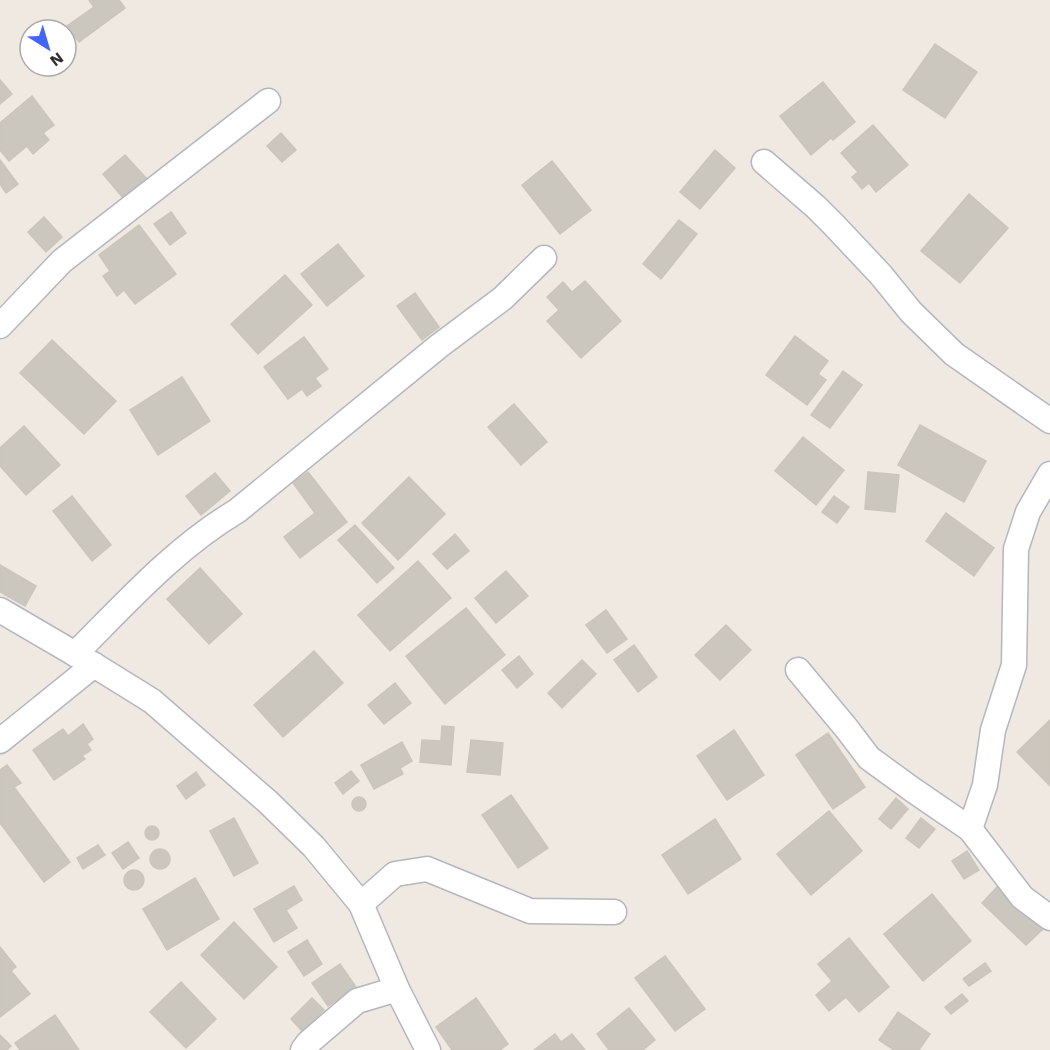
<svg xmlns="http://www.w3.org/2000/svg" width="1050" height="1050" viewBox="0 0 1050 1050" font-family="'Work Sans',sans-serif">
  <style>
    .building { fill: #cbc7bf; stroke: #cbc5ba; stroke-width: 1.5 }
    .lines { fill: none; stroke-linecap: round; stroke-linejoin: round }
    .minor-casing { stroke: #b4b7c1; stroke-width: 27 }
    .minor { stroke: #fff; stroke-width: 24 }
  </style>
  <rect width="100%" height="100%" fill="#efe9e1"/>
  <g class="building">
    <polygon points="89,0 119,0 125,8 79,42 67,26 94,7"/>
    <polygon points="935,44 977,72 945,118 903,90"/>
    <polygon points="0,80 12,94 0,104"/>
    <polygon points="823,82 855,122 833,140 831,138 811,155 780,116"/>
    <polygon points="32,96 54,125 43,133 49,140 33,154 27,146 9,161 0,150 0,123"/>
    <polygon points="873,125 908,165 876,192 869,183 862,189 852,177 858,172 841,153"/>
    <polygon points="281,133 296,150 282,162 267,146"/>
    <polygon points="715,150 735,168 700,209 680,192"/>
    <polygon points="125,155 147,179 124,199 103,174"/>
    <polygon points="0,160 18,184 6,193 0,184"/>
    <polygon points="552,161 591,210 560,234 522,185"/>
    <polygon points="969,194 1008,228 960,283 921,251"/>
    <polygon points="171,212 186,233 170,245 154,224"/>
    <polygon points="44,217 62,237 46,252 28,232"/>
    <polygon points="679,220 697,234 661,279 643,264"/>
    <polygon points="139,225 176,274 135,304 124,290 117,296 103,276 110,271 99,255"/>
    <polygon points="338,244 364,276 327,306 301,274"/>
    <polygon points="285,275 312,305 258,354 231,324"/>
    <polygon points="585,281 621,321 581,358 547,321 559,310 547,297 563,282 572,292"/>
    <polygon points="415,293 439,327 422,340 397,306"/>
    <polygon points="795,336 828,361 818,374 826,380 807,405 766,375"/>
    <polygon points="304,337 328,369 315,378 321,386 307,396 302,389 288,399 264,367"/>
    <polygon points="52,340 116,401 84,434 20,373"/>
    <polygon points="843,371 862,385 830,428 811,415"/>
    <polygon points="182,377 210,421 158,455 130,410"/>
    <polygon points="514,404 547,442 521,465 488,427"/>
    <polygon points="920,425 986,461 964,502 898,465"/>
    <polygon points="24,426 60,465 26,495 0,466 0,448"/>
    <polygon points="803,437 844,470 816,505 775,471"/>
    <polygon points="308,472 347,522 300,558 284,537 315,513 293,483"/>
    <polygon points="868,472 899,475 895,512 865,509"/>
    <polygon points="215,473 230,491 201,515 186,496"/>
    <polygon points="409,477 445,514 398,560 362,523"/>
    <polygon points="72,496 111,545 92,561 53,511"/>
    <polygon points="834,496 849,507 837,523 822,512"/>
    <polygon points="946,513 994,548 974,576 926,541"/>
    <polygon points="355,525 394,568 377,583 338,540"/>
    <polygon points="455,534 469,551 447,569 433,554"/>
    <polygon points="418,561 451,598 390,651 358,615"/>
    <polygon points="0,565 36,586 25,606 0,592"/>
    <polygon points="200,568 242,614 209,644 167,599"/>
    <polygon points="506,571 528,596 496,623 475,598"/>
    <polygon points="466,608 505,655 445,704 406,656"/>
    <polygon points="606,610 627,639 607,653 586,625"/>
    <polygon points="726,625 751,650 720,680 695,655"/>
    <polygon points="634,645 657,677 638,692 614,660"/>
    <polygon points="314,651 343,683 283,737 254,705"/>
    <polygon points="519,656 533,674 517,688 502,670"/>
    <polygon points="582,660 596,674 562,708 548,693"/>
    <polygon points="395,683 411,703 384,724 368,705"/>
    <polygon points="1050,720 1050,786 1017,752"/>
    <polygon points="83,724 93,739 87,744 91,750 82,756 85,759 54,780 33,750 63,729 68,736"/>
    <polygon points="442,726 454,727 451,765 420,762 422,740 441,741"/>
    <polygon points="734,730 764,775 727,800 697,756"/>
    <polygon points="828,733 865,787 833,809 796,755"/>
    <polygon points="471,740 503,743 500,775 467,772"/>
    <polygon points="402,742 412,761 400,768 403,774 374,789 361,765"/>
    <polygon points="7,765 21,783 14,787 70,862 44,882 0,823 0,770"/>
    <polygon points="351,771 359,781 343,794 335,783"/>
    <polygon points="196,772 205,785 186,799 177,786"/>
    <polygon points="511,795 548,848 518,868 482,815"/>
    <circle cx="359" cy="804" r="7"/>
    <polygon points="896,798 908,809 891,829 879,819"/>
    <polygon points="829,811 862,851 811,895 777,854"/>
    <polygon points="234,818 258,863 234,876 210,831"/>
    <polygon points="921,818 935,829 919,848 906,838"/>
    <polygon points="715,819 741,859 688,894 662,855"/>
    <circle cx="152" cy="833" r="7"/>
    <polygon points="128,842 139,858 123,869 112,853"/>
    <polygon points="98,845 105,855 83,869 77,858"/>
    <circle cx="160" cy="859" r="10"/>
    <polygon points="967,851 979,870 964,879 952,861"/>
    <circle cx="134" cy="880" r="10"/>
    <polygon points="195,878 219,919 167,950 143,909"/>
    <polygon points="294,886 302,900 286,910 297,928 274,942 254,909"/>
    <polygon points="998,886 1043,929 1026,945 982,903"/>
    <polygon points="932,894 971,941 923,981 884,934"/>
    <polygon points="234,922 277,967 244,999 201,955"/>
    <polygon points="849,938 889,987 859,1012 846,997 829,1011 816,995 832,981 818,964"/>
    <polygon points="307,940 322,964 304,976 288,952"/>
    <polygon points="0,947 16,967 11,971 30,994 0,1017"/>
    <polygon points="665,956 705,1009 675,1031 635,978"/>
    <polygon points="985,963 991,971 969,986 963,979"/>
    <polygon points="340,964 356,987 328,1006 312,983"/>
    <polygon points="181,982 216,1019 186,1048 150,1012"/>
    <polygon points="962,994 968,1001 951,1014 945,1007"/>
    <polygon points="312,998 324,1010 302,1031 291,1019"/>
    <polygon points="476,998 508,1044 500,1050 452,1050 436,1027"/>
    <polygon points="629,1008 655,1040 643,1050 609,1050 597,1034"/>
    <polygon points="898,1012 930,1034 919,1050 894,1050 879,1040"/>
    <polygon points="55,1015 79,1050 20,1050 15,1043"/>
    <polygon points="555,1034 561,1042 572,1034 585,1050 534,1050"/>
    <polygon points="0,1035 11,1046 7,1050 0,1050"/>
  </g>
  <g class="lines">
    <defs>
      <g id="minor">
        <polyline points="764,162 816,207 834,225 881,275 911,312 954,354 1050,421"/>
        <polyline points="0,326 62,261 268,101"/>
        <polyline points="0,610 94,665 152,701 268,802 314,847 361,904 397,989 428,1050"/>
        <path d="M75 654C126 603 175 548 237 511L439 346 503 298 544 258"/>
        <polyline points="798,670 847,729 869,758 913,790 970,829 1022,897 1050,918"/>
        <polyline points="0,741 94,665"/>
        <polyline points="970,829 985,785 993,730 1014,665 1016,549 1028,512 1050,474"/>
        <polyline points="361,904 395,874 427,869 530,911 614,912"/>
        <polyline points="303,1050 308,1043 357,1001 397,989"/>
      </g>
    </defs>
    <use href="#minor" class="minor-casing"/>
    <use href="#minor" class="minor"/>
  </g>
  <g transform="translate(48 48) rotate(143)"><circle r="28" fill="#ffffff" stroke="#ababab" stroke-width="1.5"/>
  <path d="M0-4.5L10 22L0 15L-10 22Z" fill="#4264fb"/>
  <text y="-9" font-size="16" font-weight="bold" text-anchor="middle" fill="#2e2e2e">N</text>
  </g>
</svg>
